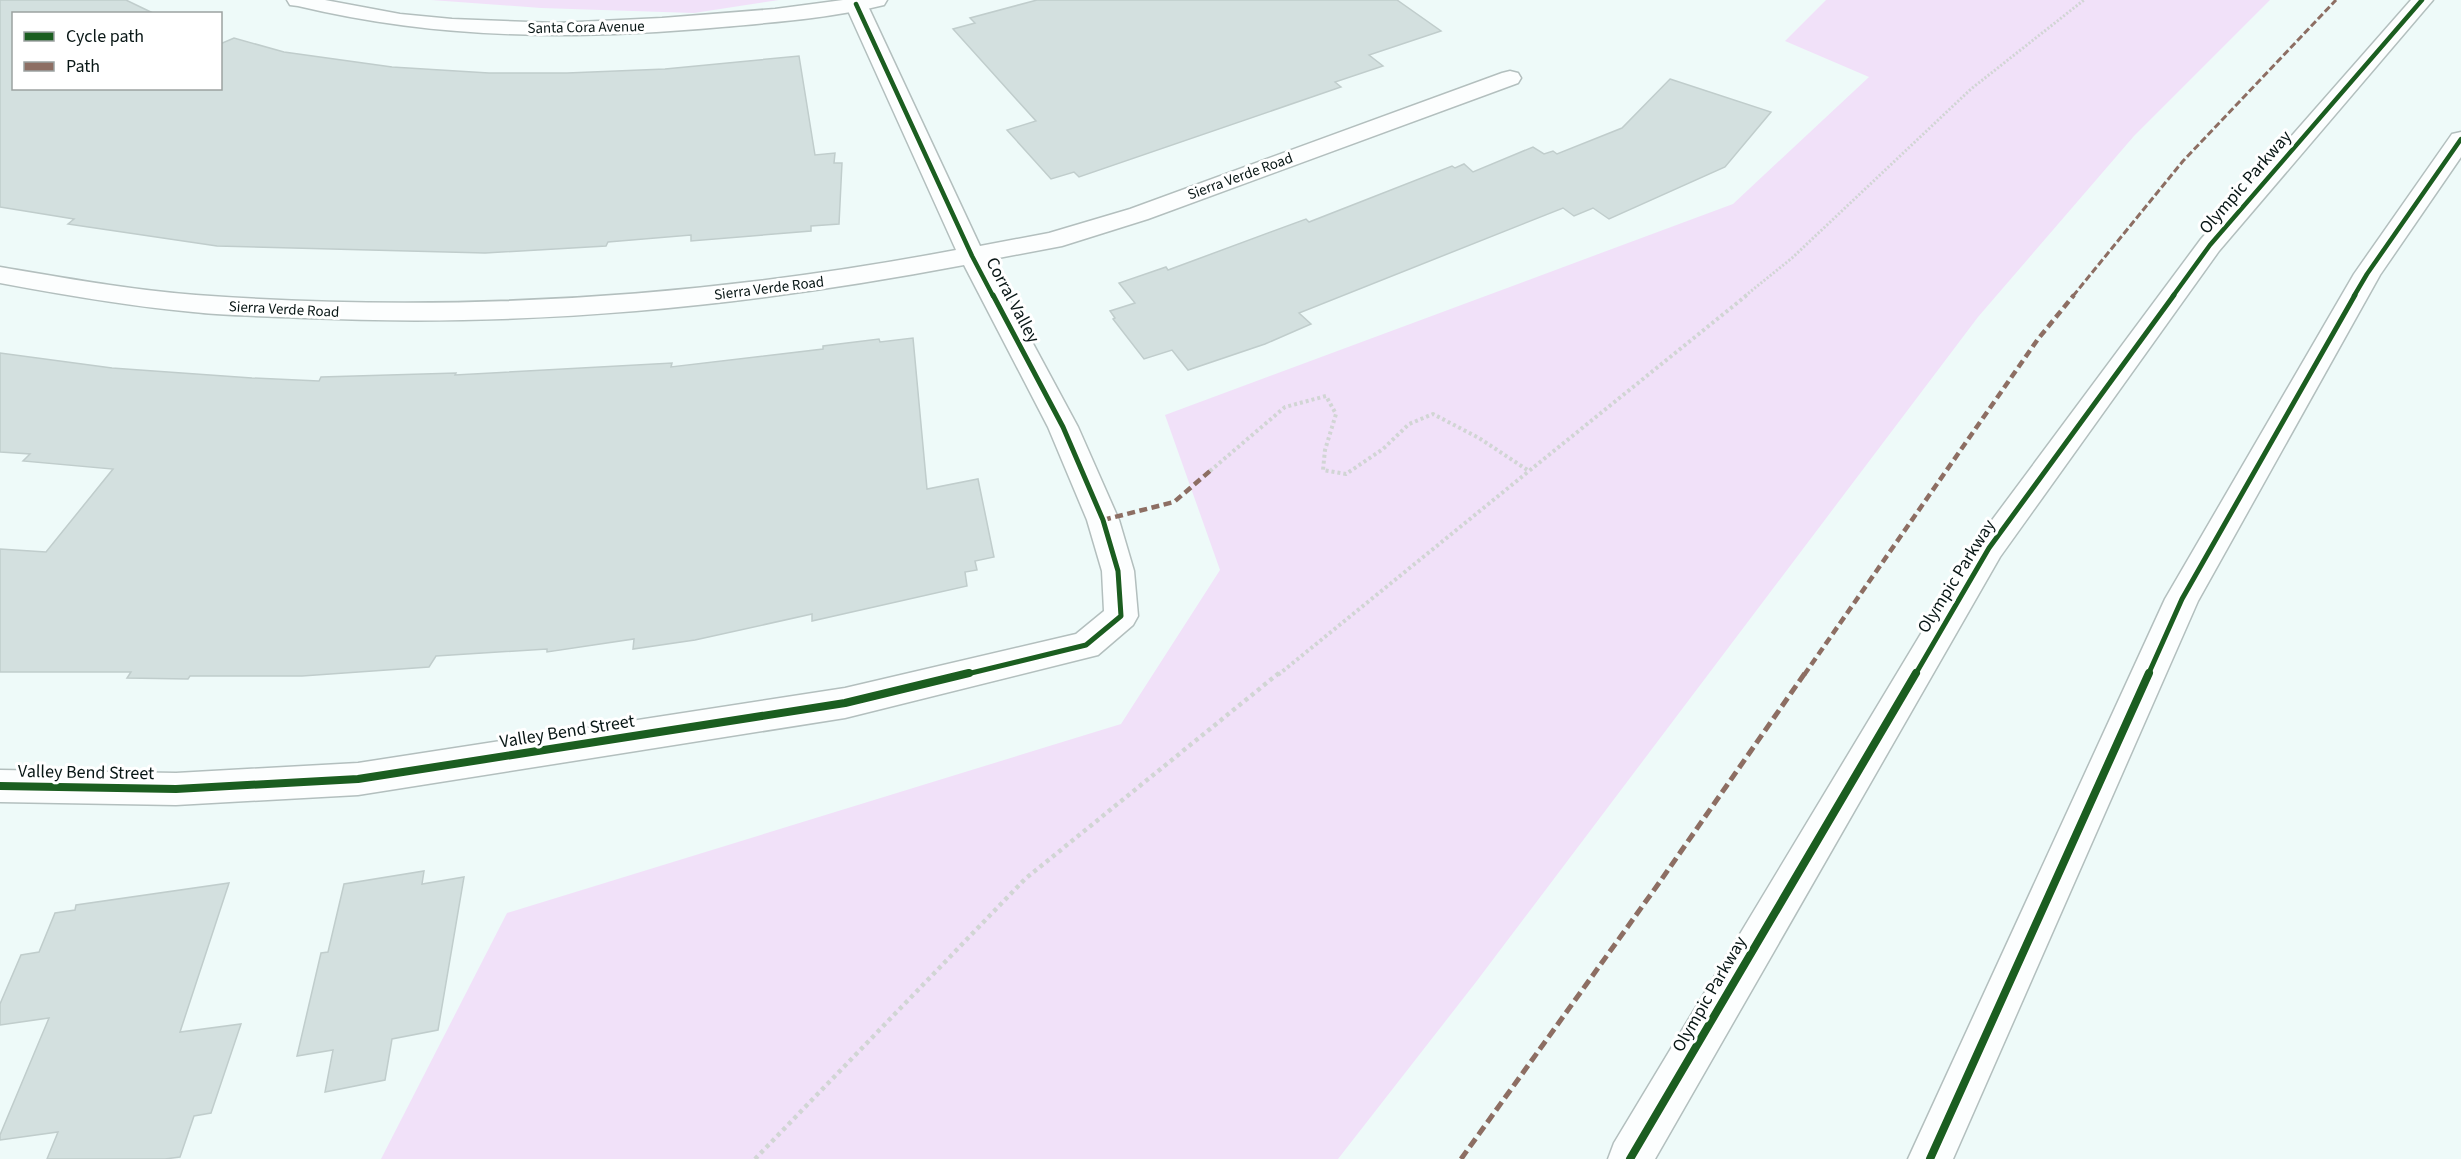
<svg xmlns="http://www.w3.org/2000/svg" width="2461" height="1159" viewBox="0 0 2461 1159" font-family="'Source Sans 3',sans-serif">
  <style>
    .green { fill: #f1e1f9 }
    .building { fill: #d3e0df; stroke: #c0cdcc; stroke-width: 1.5 }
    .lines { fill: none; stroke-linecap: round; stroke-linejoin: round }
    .minor-casing { stroke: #b3bfbe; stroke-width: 3 }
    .tertiary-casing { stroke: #b3bfbe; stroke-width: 3 }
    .primary-casing { stroke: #b3bfbe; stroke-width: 3 }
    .path-far2 { stroke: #d1d5d4; stroke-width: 3; stroke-dasharray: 2 2; stroke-linecap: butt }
    .path-far1 { stroke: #d1d5d4; stroke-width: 4; stroke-dasharray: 3 3; stroke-linecap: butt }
    .path { stroke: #d1d5d4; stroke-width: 4.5; stroke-dasharray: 4 4; stroke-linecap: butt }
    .minor { fill: #fcfefe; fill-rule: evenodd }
    .tertiary { fill: #fcfefe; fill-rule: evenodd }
    .primary { fill: #fcfefe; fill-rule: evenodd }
    .quiet-far2 { stroke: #8d6e63; stroke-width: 3; stroke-dasharray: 7 3; stroke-linecap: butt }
    .quiet-far1 { stroke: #8d6e63; stroke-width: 4.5; stroke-dasharray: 8 4.5; stroke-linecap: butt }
    .quiet { stroke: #8d6e63; stroke-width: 5; stroke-dasharray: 10 5; stroke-linecap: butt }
    .cycleway-far2-casing { stroke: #fff; stroke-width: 8 }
    .cycleway-far1-casing { stroke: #fff; stroke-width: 9 }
    .cycleway-casing { stroke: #fff; stroke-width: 11 }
    .cycleway-far2 { stroke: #1b5e20; stroke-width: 4.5 }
    .cycleway-far1 { stroke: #1b5e20; stroke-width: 5 }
    .cycleway { stroke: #1b5e20; stroke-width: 8 }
    .labels { text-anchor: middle; stroke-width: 6; stroke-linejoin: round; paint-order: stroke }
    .far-street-label { font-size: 15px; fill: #081615; stroke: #fff }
    .street-label { font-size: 18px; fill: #081615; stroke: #fff }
  </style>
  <rect width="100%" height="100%" fill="#eefaf9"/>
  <g class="green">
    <polygon points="431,0 779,0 694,13 541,8"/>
    <polygon points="1826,0 2270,0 2134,136 1978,317 1476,982 1338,1159 381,1159 507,913 1121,724 1220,570 1165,415 1733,204 1869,77 1785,41"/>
  </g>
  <g class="building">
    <polygon points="0,0 126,0 155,14 14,14 14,88 220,88 220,44 234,38 284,52 392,67 489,73 567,73 665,69 799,56 815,155 835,153 834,163 842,163 839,224 811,226 811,231 691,241 691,235 608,242 606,246 485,253 217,246 68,224 74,219 0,207"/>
    <polygon points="1037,0 1397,0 1441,31 1369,55 1383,66 1335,82 1341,87 1079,177 1074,172 1051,179 1007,130 1036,121 953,29 975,23 970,18"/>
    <polygon points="1670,79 1771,112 1725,167 1609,219 1593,208 1574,216 1563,208 1299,313 1311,324 1265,344 1188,370 1172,350 1144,359 1113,319 1115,318 1110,311 1135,303 1119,283 1166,267 1168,270 1306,219 1309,222 1452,166 1455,168 1464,164 1473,172 1533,147 1544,154 1553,151 1557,154 1622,128"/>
    <polygon points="913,338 927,489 978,479 994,557 975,561 977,570 965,572 967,586 812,621 812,614 695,640 633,649 634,639 547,652 547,649 436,656 429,667 302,676 190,676 188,679 127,678 131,672 0,672 0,549 46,552 113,469 23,461 30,454 0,452 0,353 112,368 252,378 319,381 321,377 456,373 455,375 672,363 671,367 823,349 823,346 879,339 880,342"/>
    <polygon points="424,871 422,884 464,877 438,1030 392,1039 385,1080 325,1092 333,1050 297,1056 321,953 328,952 344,884"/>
    <polygon points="229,883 180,1032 241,1024 211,1113 194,1116 180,1157 165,1159 47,1159 58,1132 0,1140 0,1135 49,1018 0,1025 0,1004 21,955 39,952 55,913 75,910 76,905"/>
  </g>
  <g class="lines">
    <defs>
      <path id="minor" d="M848 0H864L867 4 980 246 1049 233 1130 209 1502 73 1510 71 1518 73 1521 78 1518 83 1148 219 1062 246 988 260 1078 427 1119 520 1134 571 1138 616 1133 625 1098 655 845 718 358 795 176 805 0 802V770L176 773 358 763 845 688 1076 634 1104 611 1102 571 1087 520 1048 427 964 265C743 307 529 328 305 318 268 316 230 316 193 312 128 306 64 295 0 283V267C65 278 130 290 196 295 453 314 703 298 956 250L845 4Z"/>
      <path id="tertiary" d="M287 0H325L400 14 452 19 557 23 662 18 775 9 843 0H887L884 5C831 18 776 22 722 27 577 40 440 40 298 6L290 5Z"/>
      <g id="primary">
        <polygon points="2411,0 2433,0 2219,251 2000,557 1655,1159 1608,1159 1614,1143 1978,539 2201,239"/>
        <polygon points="2461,132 2461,157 2380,275 2198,601 1953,1159 1908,1159 2165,599 2354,274 2452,134"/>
      </g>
    </defs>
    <use href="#minor" class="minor-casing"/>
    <use href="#tertiary" class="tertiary-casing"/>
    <use href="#primary" class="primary-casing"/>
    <polyline class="path-far2" points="1745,296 1792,258 1971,89 2084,0"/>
    <g class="path-far1">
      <polyline points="1210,471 1285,407 1326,396 1336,414 1325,450 1323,470 1346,474 1383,449 1409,424 1433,414 1479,438 1529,471 1747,295"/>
      <polyline points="1278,675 1529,471"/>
    </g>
    <polyline class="path" points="755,1159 1025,879 1279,673"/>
    <use href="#minor" class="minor"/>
    <use href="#tertiary" class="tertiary"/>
    <use href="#primary" class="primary"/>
    <polyline class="quiet-far2" points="2073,296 2183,161 2336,0"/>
    <g class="quiet-far1">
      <polyline points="1103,520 1174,502 1210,471"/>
      <polyline points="1804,675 2038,339 2074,295"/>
    </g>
    <polyline class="quiet" points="1461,1159 1659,883 1805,673"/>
    <defs>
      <g id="cycleway-far2">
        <polyline points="856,4 972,256 993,296"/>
        <polyline points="2173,296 2210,245 2422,0"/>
        <polyline points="2354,296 2367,274 2461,139"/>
      </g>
      <g id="cycleway-far1">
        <polyline points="963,675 1086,645 1121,616 1118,571 1103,520 1063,427 993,295"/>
        <polyline points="1915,675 1989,548 2174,295"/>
        <polyline points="2148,675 2182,599 2355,295"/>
      </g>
      <g id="cycleway">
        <polyline points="0,786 176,789 358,779 845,703 969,673"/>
        <polyline points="1630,1159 1916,673"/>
        <polyline points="1930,1159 2149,673"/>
      </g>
    </defs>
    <use href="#cycleway-far2" class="cycleway-far2-casing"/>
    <use href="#cycleway-far1" class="cycleway-far1-casing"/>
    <use href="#cycleway" class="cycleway-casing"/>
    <use href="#cycleway-far2" class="cycleway-far2"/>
    <use href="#cycleway-far1" class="cycleway-far1"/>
    <use href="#cycleway" class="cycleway"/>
  </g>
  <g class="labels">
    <g class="far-street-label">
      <text transform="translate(586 27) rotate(-1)" y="5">Santa Cora Avenue</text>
      <text transform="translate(1240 176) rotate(-20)" y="5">Sierra Verde Road</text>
      <text transform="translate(769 288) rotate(-7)" y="5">Sierra Verde Road</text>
      <text transform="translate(284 309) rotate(3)" y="5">Sierra Verde Road</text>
    </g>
    <g class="street-label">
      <text transform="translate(2245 182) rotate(-49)" y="6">Olympic Parkway</text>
      <text transform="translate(1013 300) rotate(62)" y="6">Corral Valley</text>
      <text transform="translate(1956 576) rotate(-58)" y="6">Olympic Parkway</text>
      <text transform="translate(567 731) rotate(-9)" y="6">Valley Bend Street</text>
      <text transform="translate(86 772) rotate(1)" y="6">Valley Bend Street</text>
      <text transform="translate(1709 994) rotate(-60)" y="6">Olympic Parkway</text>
    </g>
  </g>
  <rect x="12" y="12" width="210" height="78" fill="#ffffff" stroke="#9ca2a1" stroke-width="1.5"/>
  <rect x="24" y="32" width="30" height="9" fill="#1b5e20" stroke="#9ca2a1" stroke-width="1.5"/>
  <text x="66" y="42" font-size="18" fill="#081615">Cycle path</text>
  <rect x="24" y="62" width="30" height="9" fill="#8d6e63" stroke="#9ca2a1" stroke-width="1.5"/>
  <text x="66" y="72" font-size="18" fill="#081615">Path</text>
</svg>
